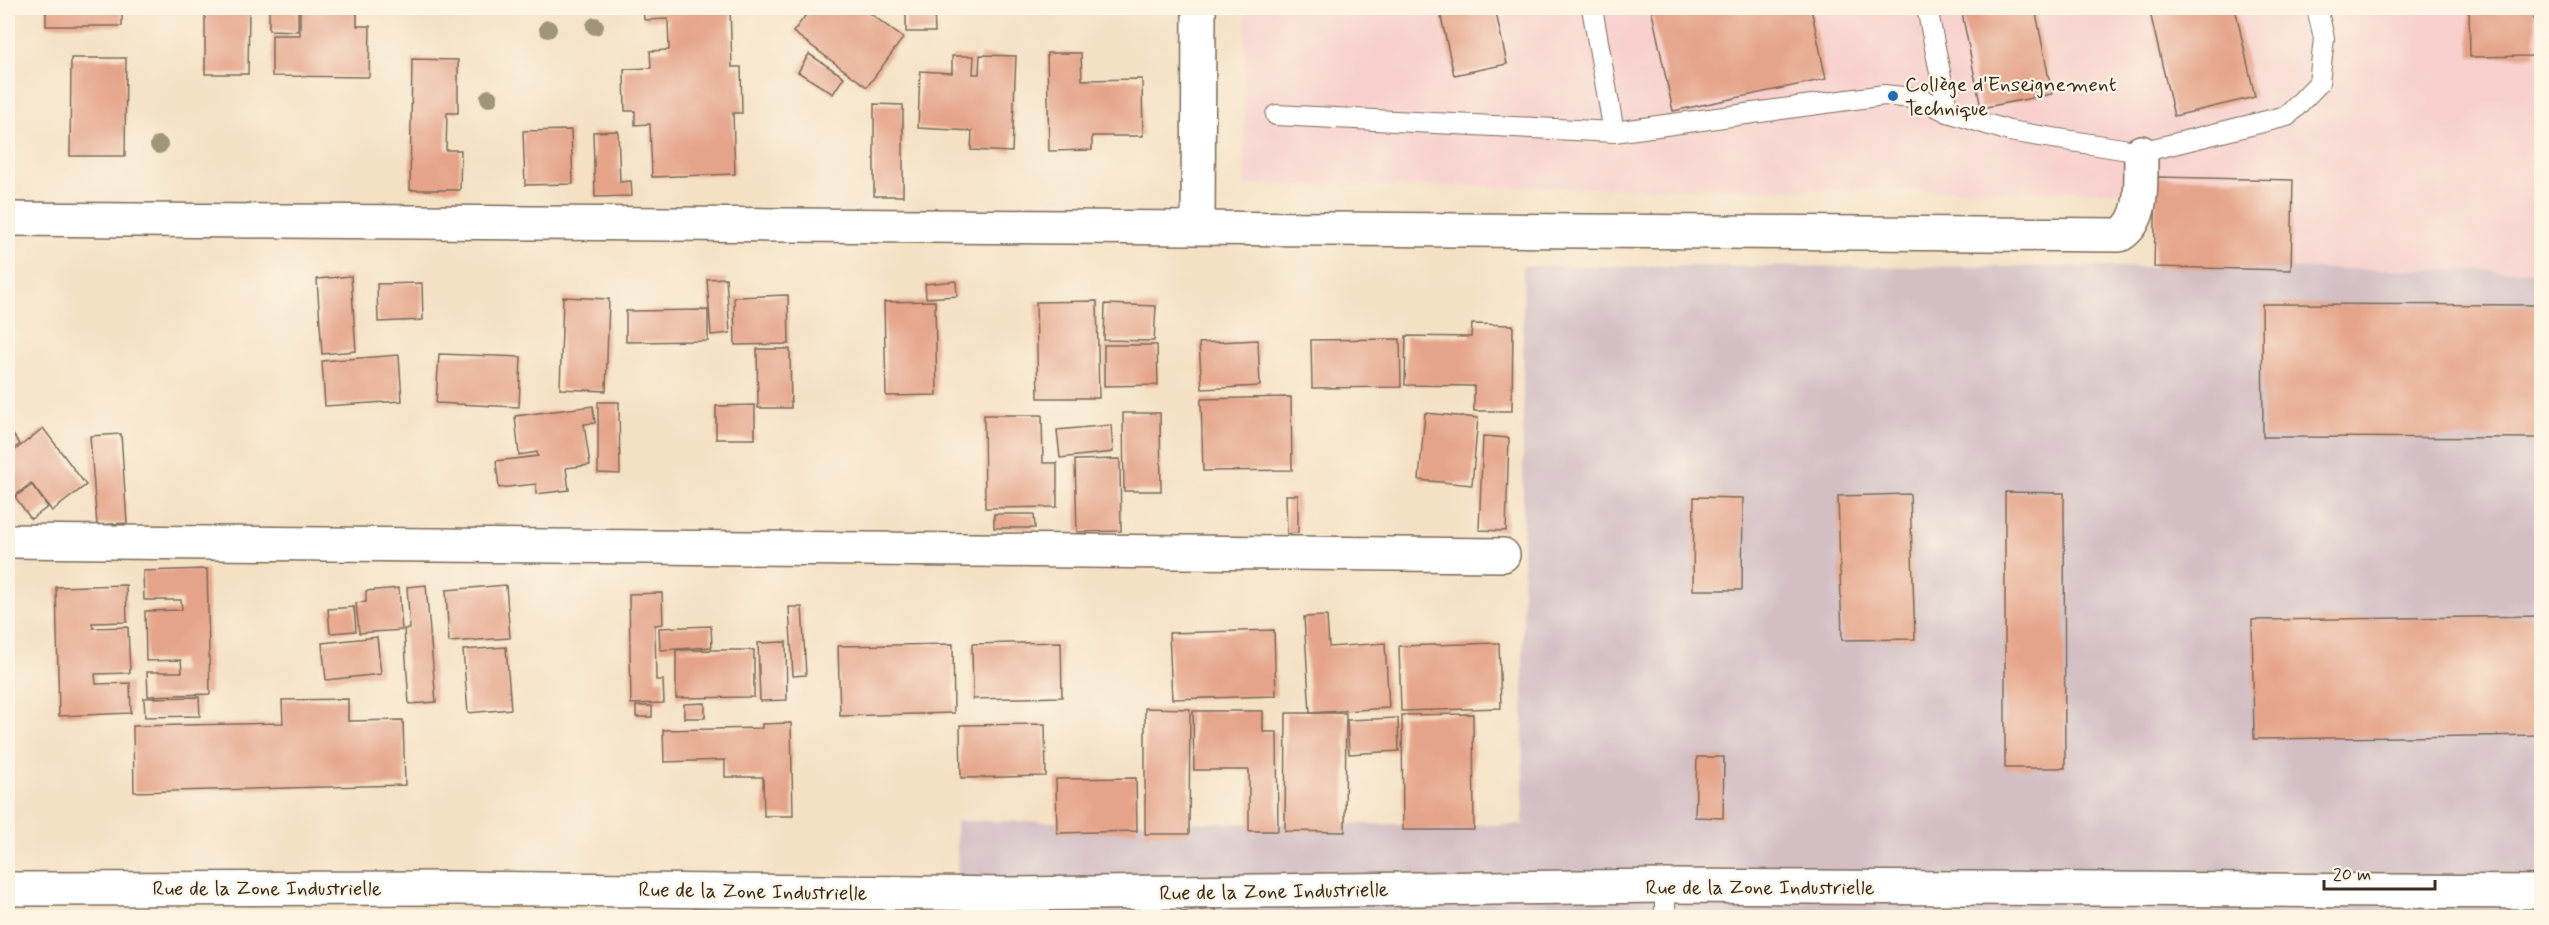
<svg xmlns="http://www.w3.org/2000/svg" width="2549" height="925" viewBox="0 0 2549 925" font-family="Mynerve,sans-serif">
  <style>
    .built { fill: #f7d0cd }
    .industrial { fill: #d2bec3 }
    .building { fill: #e5a48a }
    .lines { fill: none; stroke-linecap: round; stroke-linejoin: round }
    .lane-casing { stroke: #7c6a58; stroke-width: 22 }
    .street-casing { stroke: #7c6a58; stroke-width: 36 }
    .lane { stroke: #fff; stroke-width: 20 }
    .street { stroke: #fff; stroke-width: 33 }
    .tree { fill: #a09676 }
    .poi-dot { fill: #1f6fb2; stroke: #fcf5e5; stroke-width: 2 }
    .labels { text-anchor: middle; stroke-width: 4.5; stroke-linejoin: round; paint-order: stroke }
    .poi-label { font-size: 21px; fill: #3b2a1e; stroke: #fcf5e5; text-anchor: start }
    .street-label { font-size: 21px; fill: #3b2a1e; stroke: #fcf5e5 }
  </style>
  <rect width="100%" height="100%" fill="#fcf5e5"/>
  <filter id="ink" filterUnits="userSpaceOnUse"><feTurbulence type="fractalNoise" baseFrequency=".0167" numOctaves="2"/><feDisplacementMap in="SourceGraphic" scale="12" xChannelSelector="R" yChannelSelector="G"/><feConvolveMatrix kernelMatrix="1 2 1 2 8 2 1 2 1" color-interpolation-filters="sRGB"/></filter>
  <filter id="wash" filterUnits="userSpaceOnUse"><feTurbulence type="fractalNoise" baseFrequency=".008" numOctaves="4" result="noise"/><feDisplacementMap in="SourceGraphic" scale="24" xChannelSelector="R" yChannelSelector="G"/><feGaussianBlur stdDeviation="1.35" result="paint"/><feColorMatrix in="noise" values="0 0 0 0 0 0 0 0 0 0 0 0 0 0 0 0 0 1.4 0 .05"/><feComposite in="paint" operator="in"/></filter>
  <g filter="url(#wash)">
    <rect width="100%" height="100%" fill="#f4e1c4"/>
    <polygon class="built" points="1245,8 2541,8 2541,271 2154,267 2155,192 1244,185"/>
    <polygon class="industrial" points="1523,266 2154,267 2541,271 2541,917 959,917 956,821 1523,825"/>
    <g id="blocks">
      <g class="building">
        <rect x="46" y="8" width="76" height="18"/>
        <polygon points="205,8 249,8 248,74 205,74"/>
        <polygon points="269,8 298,8 298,31 269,30"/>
        <polygon points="300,8 357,8 357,26 370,26 369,77 272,76 272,35 300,35"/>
        <polygon points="643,8 730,8 732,67 741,67 742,113 733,113 735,174 652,177 650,124 635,125 635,111 625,111 624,69 651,68 650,51 669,50 668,19 644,20"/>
        <polygon points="811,8 863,8 903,38 867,87 793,32"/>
        <polygon points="906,8 934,8 935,32 906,32"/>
        <polygon points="1439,8 1495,8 1507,64 1454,75"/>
        <polygon points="1651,8 1811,8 1826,79 1673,111"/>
        <polygon points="1961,8 2035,8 2052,94 1981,108"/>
        <polygon points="2149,8 2235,8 2255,97 2174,116"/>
        <polygon points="2469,8 2534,8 2535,56 2470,57"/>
        <polygon points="1047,53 1081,53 1082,80 1142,79 1143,136 1092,136 1092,150 1049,151"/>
        <polygon points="809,54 844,77 833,94 798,72"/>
        <polygon points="980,55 1016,56 1012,152 971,150 972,131 918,128 920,71 952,73 952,56 974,56 973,74 979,74"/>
        <polygon points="71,58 126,58 125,156 70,156"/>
        <polygon points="412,59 458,60 458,113 447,113 446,150 461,150 460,190 410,190"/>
        <polygon points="874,104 903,105 903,196 874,196"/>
        <polygon points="571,130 573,184 525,185 523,131"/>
        <polygon points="618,131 620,182 631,181 632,196 595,197 593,132"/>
        <polygon points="2156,177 2293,180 2291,270 2154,267"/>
        <polygon points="351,276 356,351 322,354 317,279"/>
        <polygon points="726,278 730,333 711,335 707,279"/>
        <polygon points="956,281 957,296 926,298 925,284"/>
        <polygon points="422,283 423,320 378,322 377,284"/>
        <polygon points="788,295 789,344 735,345 734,297"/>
        <polygon points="563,297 609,299 606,391 560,389"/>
        <polygon points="935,301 937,395 886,396 884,302"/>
        <polygon points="1097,301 1099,398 1038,398 1036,302"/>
        <polygon points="1105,304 1156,306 1154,341 1104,340"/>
        <polygon points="2262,304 2542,305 2542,438 2263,437"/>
        <polygon points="708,310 708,341 626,342 626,311"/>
        <polygon points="1472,324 1513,325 1512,411 1474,411 1474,386 1405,385 1406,336 1471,337"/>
        <polygon points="1400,339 1401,387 1312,388 1311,340"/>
        <polygon points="1258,340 1260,386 1202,389 1199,343"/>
        <polygon points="1104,345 1157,345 1158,385 1104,386"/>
        <polygon points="757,349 790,349 791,408 758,408"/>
        <polygon points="439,354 521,357 519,407 436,403"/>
        <polygon points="399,355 402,401 325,406 322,361"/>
        <polygon points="1291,397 1292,470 1203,471 1201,399"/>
        <polygon points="598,402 619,402 620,474 598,473"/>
        <polygon points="755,405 755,439 716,439 716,406"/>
        <polygon points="593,406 595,423 584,424 590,465 566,468 569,490 536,494 536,484 499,488 496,461 538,456 537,452 519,455 515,416"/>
        <polygon points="1123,413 1160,413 1161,491 1124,491"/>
        <polygon points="1425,413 1478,418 1472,485 1419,480"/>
        <polygon points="984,415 1042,415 1043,463 1057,463 1057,507 985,508"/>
        <polygon points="1111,425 1113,452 1060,458 1057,430"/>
        <polygon points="8,428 20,444 8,453"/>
        <polygon points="43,428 86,485 52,511 31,483 15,496 8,486 8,456"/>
        <polygon points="121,434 127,523 97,525 90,436"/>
        <polygon points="1483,436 1509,438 1506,531 1479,530"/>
        <polygon points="1120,459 1121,531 1077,532 1075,460"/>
        <polygon points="32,485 48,507 31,519 15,497"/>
        <polygon points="2005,492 2064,493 2065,768 2005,768"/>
        <polygon points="1910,494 1915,639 1842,640 1838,496"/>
        <polygon points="1286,495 1298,495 1298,533 1287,534"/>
        <polygon points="1694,497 1743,498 1742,590 1693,590"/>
        <polygon points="994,514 1034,514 1035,528 994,528"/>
        <polygon points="207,569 210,694 148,696 147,672 182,672 181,660 146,661 145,611 182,610 181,600 144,600 143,571"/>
        <polygon points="126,585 127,622 92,623 93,628 128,627 130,673 95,674 96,684 130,683 131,713 59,716 56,587"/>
        <polygon points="426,585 436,702 409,704 404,629 410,629 407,587"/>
        <polygon points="506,585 510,638 449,642 446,590"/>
        <polygon points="399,588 402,630 359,633 356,603 366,602 366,591"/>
        <polygon points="662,593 663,624 655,625 656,680 663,680 664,703 631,704 629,594"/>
        <polygon points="354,607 356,631 330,633 328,609"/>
        <polygon points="789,607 802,607 806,675 793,676"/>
        <polygon points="1327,616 1329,647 1385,643 1389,708 1310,713 1304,617"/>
        <polygon points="2542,616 2542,735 2254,739 2252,620"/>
        <polygon points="711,626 712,647 660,650 659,628"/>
        <polygon points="1274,630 1276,696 1172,699 1169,633"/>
        <polygon points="377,637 381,674 326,680 322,643"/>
        <polygon points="786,642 787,700 760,701 758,643"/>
        <polygon points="1061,642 1062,697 973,699 972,644"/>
        <polygon points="1499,643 1501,708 1401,711 1399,646"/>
        <polygon points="953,644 954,713 840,716 838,646"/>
        <polygon points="506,647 511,709 468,713 463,650"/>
        <polygon points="676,650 754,650 754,697 676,698"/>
        <polygon points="199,697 200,716 145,717 144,698"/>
        <polygon points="348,699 348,721 403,720 405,785 134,792 133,726 283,723 282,700"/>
        <polygon points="705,703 705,718 684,718 684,704"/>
        <rect x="636" y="706" width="16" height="11"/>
        <polygon points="1145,708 1190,709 1189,834 1145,834"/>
        <polygon points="1193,711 1263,711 1263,732 1277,732 1278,831 1249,831 1249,770 1194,770"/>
        <polygon points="1286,713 1346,713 1345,832 1285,831"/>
        <polygon points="1473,714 1474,830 1403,830 1402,715"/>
        <polygon points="1398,718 1399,751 1349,754 1347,720"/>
        <polygon points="791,723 793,816 764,816 763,777 725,777 725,760 664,762 663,730 762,728 762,724"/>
        <polygon points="1045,724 1046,776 961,778 960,725"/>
        <polygon points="1697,757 1724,757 1723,818 1695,817"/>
        <polygon points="1136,778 1137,831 1057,833 1056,779"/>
        <polygon points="1216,909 1217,918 1172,918 1171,913"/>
      </g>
    </g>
  </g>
  <g filter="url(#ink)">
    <use href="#blocks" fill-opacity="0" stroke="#7c6a58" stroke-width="1.5"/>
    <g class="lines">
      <defs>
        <g id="lane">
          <polyline points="1592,8 1614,132"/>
          <polyline points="1927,8 1948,112"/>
          <polyline points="1276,115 1614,132 1884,95 1921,99 1948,112 2009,131 2141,152 2287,116 2319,83 2324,38 2317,8"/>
          <polyline points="1665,918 1665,886"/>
        </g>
        <g id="street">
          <path d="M8 219 2120 235C2146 219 2140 180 2141 152"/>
          <polyline points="1198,227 1199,8"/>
          <polyline points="8,541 1503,555"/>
          <polyline points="8,889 457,888 1012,894 1665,886 2542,892"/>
        </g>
      </defs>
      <use href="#lane" class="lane-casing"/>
      <use href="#street" class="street-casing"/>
      <use href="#lane" class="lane"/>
      <use href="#street" class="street"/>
    </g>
    <g class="tree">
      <circle cx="595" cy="26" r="9"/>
      <circle cx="548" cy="29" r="9"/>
      <circle cx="489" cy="98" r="9"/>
      <circle cx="159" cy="145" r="9"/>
    </g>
  </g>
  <circle class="poi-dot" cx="1893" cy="96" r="6"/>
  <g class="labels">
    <g class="poi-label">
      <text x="1905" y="91">Collège d'Enseignement<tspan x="1905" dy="24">Technique</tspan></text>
    </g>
    <g class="street-label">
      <text x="1760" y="894">Rue de la Zone Industrielle</text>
      <text x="267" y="895">Rue de la Zone Industrielle</text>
      <text transform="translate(753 891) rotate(1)" y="7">Rue de la Zone Industrielle</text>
      <text transform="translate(1274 891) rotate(-1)" y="7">Rue de la Zone Industrielle</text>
    </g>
  </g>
  <rect width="2549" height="925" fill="none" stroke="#fcf5e5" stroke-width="30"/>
  <path d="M2324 880v9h111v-9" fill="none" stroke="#3b2a1e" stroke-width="3"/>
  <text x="2333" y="880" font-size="18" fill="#3b2a1e" stroke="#fcf5e5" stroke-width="4.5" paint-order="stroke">20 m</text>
</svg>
